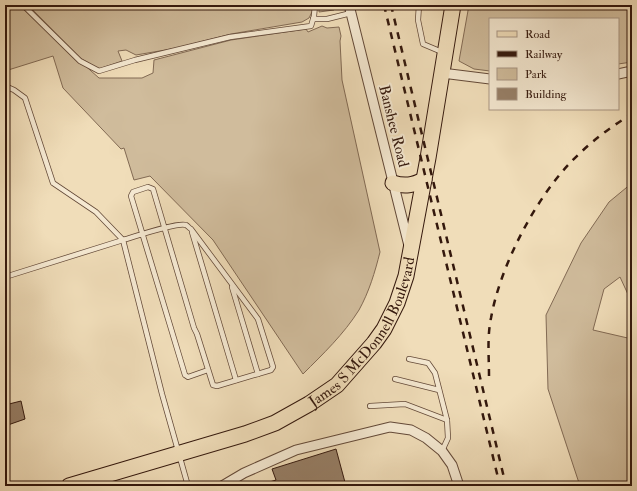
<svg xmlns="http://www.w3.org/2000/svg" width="637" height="491" viewBox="0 0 637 491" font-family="'IM FELL Double Pica',serif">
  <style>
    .green { fill: #d0bc9c; stroke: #826a54 }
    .building { fill: #967e66; stroke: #34180d }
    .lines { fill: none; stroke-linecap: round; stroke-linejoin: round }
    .lane-casing { stroke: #634938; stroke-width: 6 }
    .street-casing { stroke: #634938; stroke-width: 11 }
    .primary-casing { stroke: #34180d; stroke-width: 17 }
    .lane { stroke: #f5e9d2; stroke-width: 4.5 }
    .street { stroke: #f5e9d2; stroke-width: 9 }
    .primary { stroke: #f0ddb9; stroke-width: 15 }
    .rail { stroke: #34180d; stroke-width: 2.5; stroke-dasharray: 7 7; stroke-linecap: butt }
    .labels { text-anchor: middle; stroke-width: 4; stroke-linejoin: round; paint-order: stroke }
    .street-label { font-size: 15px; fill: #34180d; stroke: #f5e9d2 }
  </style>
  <rect width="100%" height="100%" fill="#f0ddb9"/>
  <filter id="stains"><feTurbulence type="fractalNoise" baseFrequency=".005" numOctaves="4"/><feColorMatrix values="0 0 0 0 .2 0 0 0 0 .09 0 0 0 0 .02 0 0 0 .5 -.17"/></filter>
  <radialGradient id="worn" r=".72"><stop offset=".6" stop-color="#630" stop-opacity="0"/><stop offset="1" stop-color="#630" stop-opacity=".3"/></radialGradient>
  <g class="green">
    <path d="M5 5H19L63 46 99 78H142L153 73 154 60 231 40 306 29 308 32 322 26 327 28 339 27 341 36 340 41 342 80 380 252C375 272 369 292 359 310 344 334 323 354 303 374L213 240 150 176 134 180 124 148 121 149 63 88 53 56 5 71Z"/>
    <polygon points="28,5 313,5 313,10 309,18 302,22 231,34 177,48 136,55 126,50 118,51 122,61 99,69 80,58"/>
    <polygon points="319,5 333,5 334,10 319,12"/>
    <polygon points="469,5 632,5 632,62 618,64 618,19 490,19 490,71 474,69 459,61"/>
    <polygon points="632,183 632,303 620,277 604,289 593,330 632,339 632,467 630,474 632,475 632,486 580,486 548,389 546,315 581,243 609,202"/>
  </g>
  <g class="building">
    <polygon points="21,401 25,419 5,426 5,405"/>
    <polygon points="336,449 346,486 264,486 263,484 276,480 272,469"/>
  </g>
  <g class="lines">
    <defs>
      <g id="lane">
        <polyline points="23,5 80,61 99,71 135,60 230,37 311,26 314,16 315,5"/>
        <polyline points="419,5 418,20 423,44 442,52"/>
        <polyline points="313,19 327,19 351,13"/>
        <polyline points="5,86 14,90 25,98 53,183 96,212 123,240 162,394 188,486"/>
        <polyline points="192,232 236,380"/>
        <path d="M5 277 123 240C134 237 177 222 186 225 188 226 189 228 191 229L258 319 273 367 271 370 217 386 213 385 197 334 194 328 153 189 148 187 133 192 131 196 185 375 188 377 208 370"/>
        <polyline points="232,287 258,374"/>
        <polyline points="409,359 428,363 435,373 447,420 448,438 442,451"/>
        <polyline points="395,379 439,390"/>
        <polyline points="370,406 405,404 447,420"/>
      </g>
      <g id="street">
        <polyline points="349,5 409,246"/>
        <polyline points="442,73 490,79"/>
        <polyline points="618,74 632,71"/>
        <polyline points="222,486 244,473 296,450 390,427 411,430 426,438 442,451 452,465 459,486"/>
      </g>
      <g id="primary">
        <path d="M393 183C405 187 413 185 424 180"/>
        <path id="s1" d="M69 486 245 434 275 423 309 404 337 385 374 343 384 329 397 303 406 276 428 158 453 5"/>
      </g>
    </defs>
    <use href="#lane" class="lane-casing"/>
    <use href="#street" class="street-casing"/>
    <use href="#primary" class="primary-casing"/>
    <use href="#lane" class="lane"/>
    <use href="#street" class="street"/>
    <use href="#primary" class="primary"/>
    <g class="rail">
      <polyline points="384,5 500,486"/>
      <polyline points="391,5 506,486"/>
      <path d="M489 376C489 357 487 337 491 318 500 267 534 201 570 163 588 144 610 127 632 114"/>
    </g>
  </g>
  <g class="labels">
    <g class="street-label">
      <text transform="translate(394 126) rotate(76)" y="5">Banshee Road</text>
      <text dy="5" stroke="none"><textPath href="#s1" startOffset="347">James S McDonnell Boulevard</textPath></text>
    </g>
  </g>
  <rect width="637" height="491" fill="none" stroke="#f0ddb9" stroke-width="20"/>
  <rect x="6" y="6" width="625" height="479" fill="none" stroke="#34180d" stroke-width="2"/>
  <rect x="10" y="10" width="617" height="471" fill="none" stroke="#34180d"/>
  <rect x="489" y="18" width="130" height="92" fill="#f5e9d2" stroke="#a89583"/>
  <rect x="497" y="31" width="20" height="6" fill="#f0ddb9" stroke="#a89583"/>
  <text x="525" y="38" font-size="12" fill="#34180d">Road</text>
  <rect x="497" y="51" width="20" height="6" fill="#34180d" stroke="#a89583"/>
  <text x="525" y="58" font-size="12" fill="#34180d">Railway</text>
  <rect x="497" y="68" width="20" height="12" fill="#d0bc9c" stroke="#a89583"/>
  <text x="525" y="78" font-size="12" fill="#34180d">Park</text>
  <rect x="497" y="88" width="20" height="12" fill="#967e66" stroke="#a89583"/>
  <text x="525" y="98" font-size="12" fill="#34180d">Building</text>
  <rect width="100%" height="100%" filter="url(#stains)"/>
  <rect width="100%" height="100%" fill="url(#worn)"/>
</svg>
